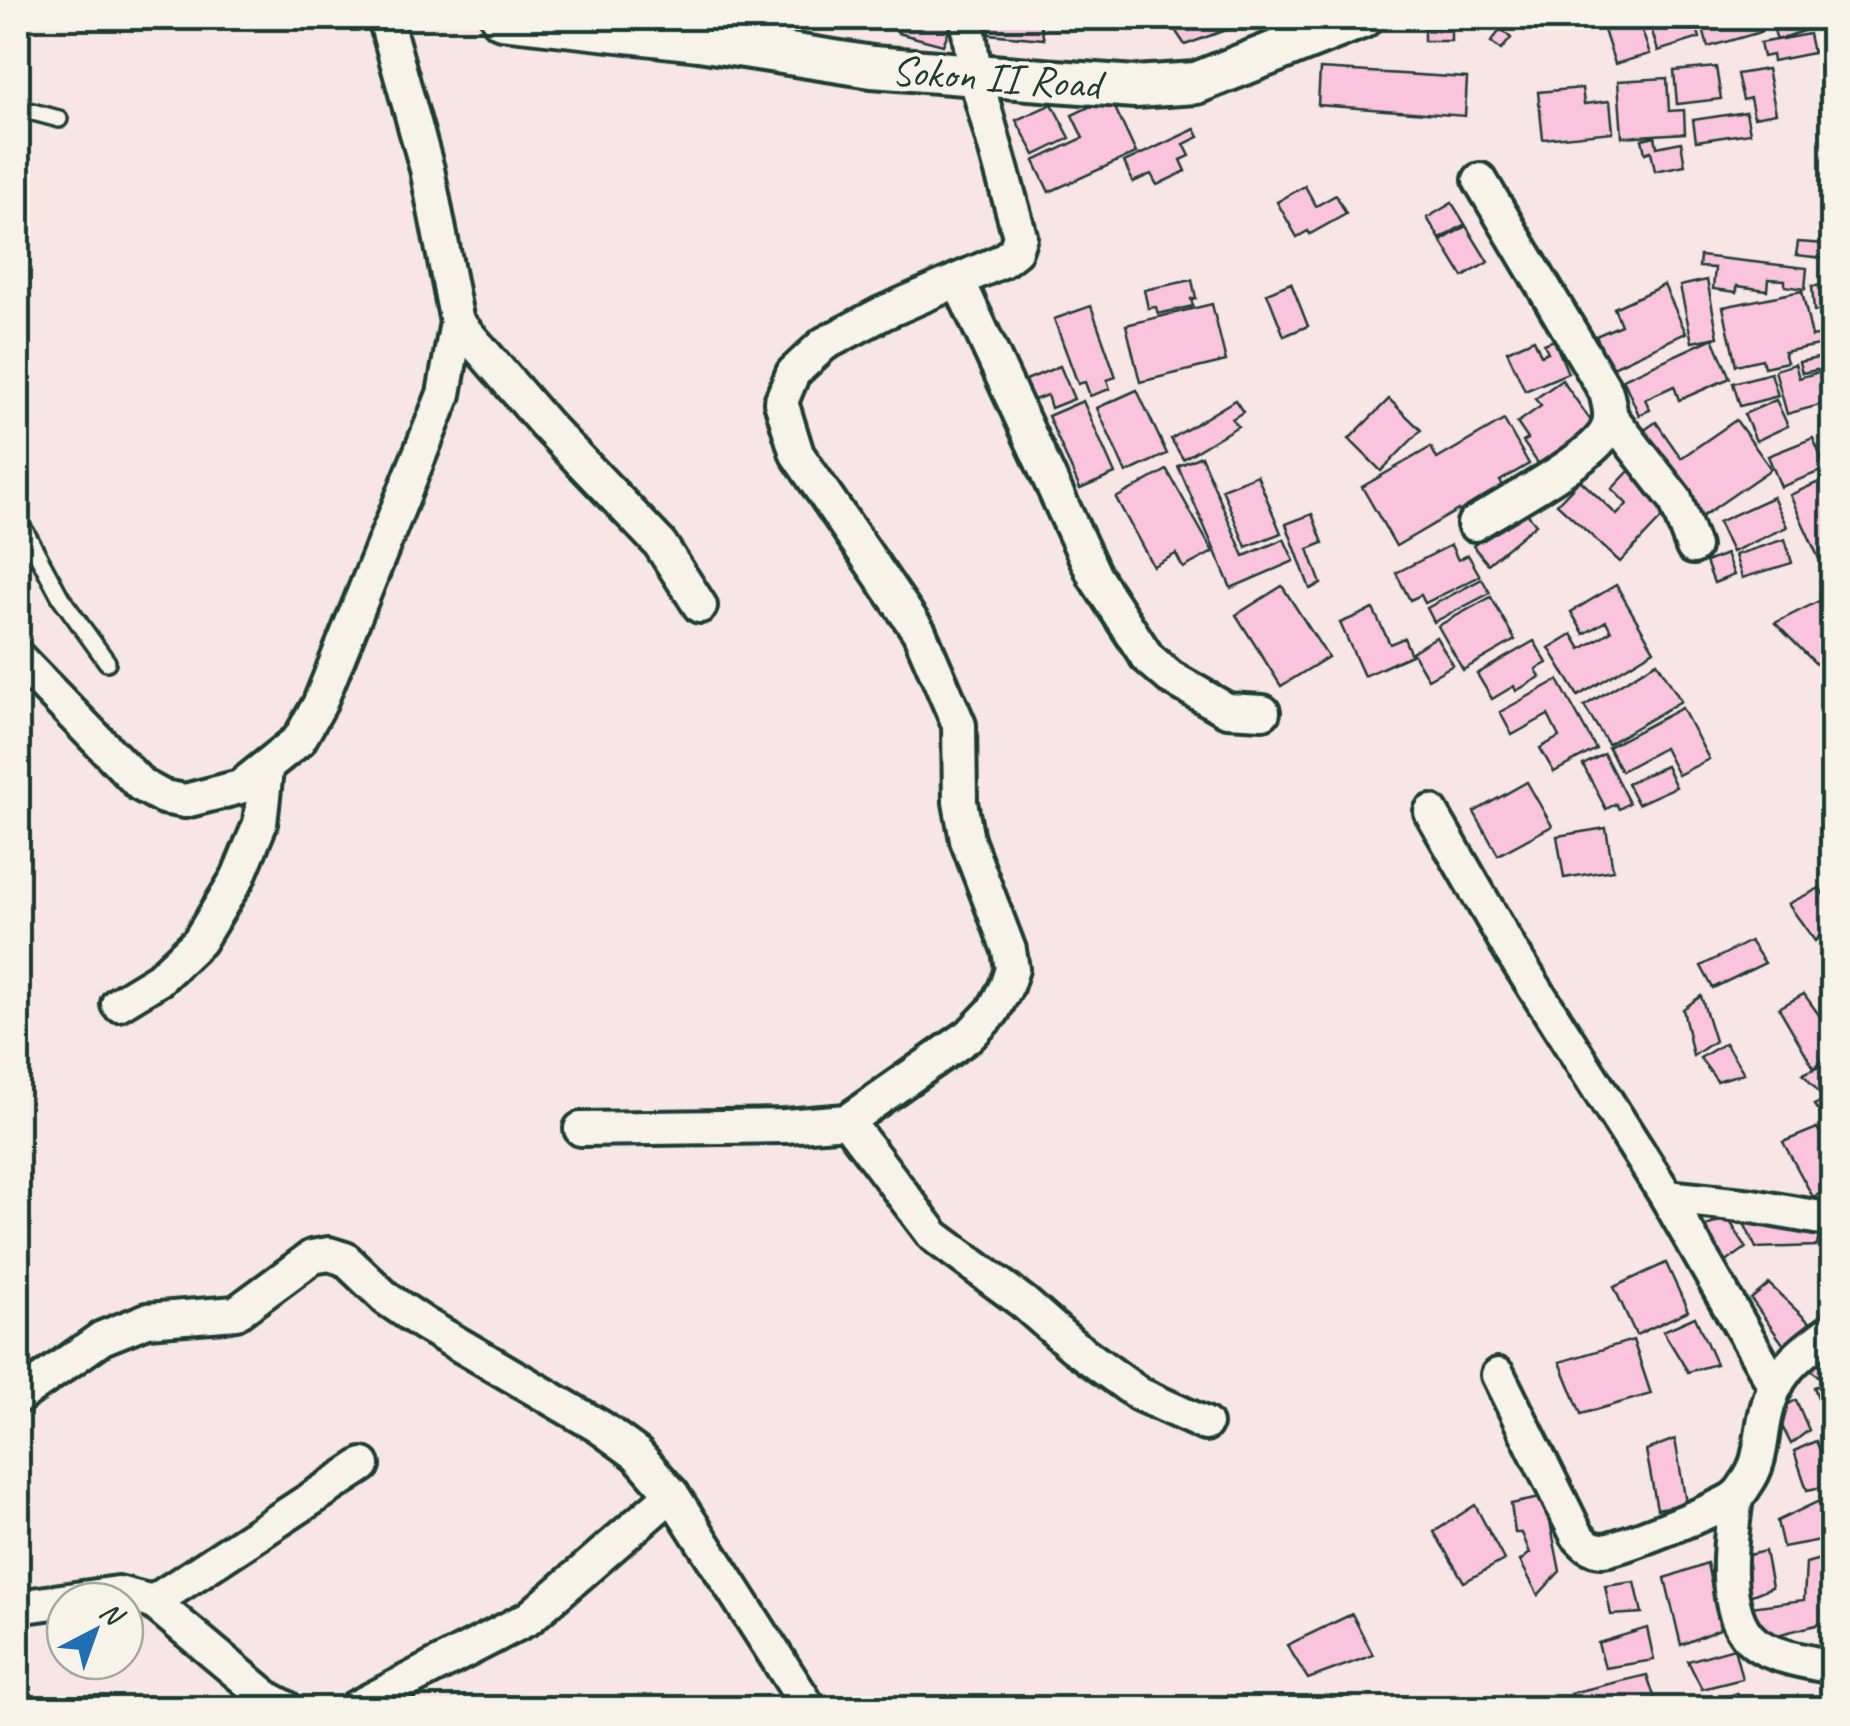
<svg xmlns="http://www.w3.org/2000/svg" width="1850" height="1726" viewBox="0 0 1850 1726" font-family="Caveat,sans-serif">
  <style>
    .building { fill: #fbc4de; stroke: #1f3d34; stroke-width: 2.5 }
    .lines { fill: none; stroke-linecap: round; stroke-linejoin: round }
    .service-casing { stroke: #1f3d34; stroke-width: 22 }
    .minor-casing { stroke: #1f3d34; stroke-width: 40 }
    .tertiary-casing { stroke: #1f3d34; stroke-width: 48 }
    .service { stroke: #f7f3e8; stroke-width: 15 }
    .minor { stroke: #f7f3e8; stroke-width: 32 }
    .tertiary { stroke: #f7f3e8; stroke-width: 40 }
    .labels { text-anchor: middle; stroke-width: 8; stroke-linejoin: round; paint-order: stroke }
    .street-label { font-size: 42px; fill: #1f3d34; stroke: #f7f3e8 }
  </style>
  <rect width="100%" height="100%" fill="#f8e5e5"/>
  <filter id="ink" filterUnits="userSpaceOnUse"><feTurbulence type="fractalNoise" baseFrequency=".01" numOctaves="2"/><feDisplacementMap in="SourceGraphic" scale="20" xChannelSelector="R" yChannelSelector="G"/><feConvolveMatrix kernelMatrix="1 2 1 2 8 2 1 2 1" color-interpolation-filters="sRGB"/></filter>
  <g filter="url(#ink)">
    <g class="building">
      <polygon points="900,18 954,18 943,45 898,33"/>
      <polygon points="987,18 1038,18 1044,39 989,34"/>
      <polygon points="1167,18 1258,18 1185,45"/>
      <polygon points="1600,18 1626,18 1628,22 1638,19 1650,54 1615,64"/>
      <polygon points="1648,18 1694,18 1700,38 1658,51"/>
      <polygon points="1700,18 1718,18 1722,29 1757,19 1761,32 1708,47"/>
      <polygon points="1727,18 1753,18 1729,25"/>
      <polygon points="1764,18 1802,18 1806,30 1777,40 1772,24 1767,26"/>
      <polygon points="1451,27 1451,41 1424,41 1424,28"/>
      <polygon points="1501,29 1511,38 1501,50 1491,42"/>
      <polygon points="1809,34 1813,53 1773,61 1772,55 1763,57 1760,43"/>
      <polygon points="1716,67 1721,99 1677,104 1674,71"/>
      <polygon points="1320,69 1467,78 1465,116 1318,105"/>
      <polygon points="1767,69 1776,113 1754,117 1750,98 1743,100 1737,74"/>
      <polygon points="1667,78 1669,111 1684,110 1685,133 1622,137 1618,81"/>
      <polygon points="1582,88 1584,104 1610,101 1613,132 1543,139 1538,92"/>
      <polygon points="1110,97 1136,153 1049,192 1034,161 1083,138 1072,115"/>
      <polygon points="1052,104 1070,138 1035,155 1016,120"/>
      <polygon points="1746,112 1750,133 1696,141 1693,120"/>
      <polygon points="1195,129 1199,137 1184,144 1190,156 1181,160 1186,171 1157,185 1151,174 1133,182 1124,162"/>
      <polygon points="1655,136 1657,147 1681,142 1685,165 1655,171 1651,151 1645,153 1642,139"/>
      <polygon points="1305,186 1316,206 1336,195 1346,214 1310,234 1308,231 1297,237 1277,202"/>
      <polygon points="1452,203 1465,224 1440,239 1427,218"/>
      <polygon points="1466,226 1488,262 1463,277 1441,241"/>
      <polygon points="1798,242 1825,244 1823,258 1796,255"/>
      <polygon points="1700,256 1807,268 1805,289 1785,286 1785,280 1768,279 1767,290 1737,286 1737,292 1713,289 1715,268 1699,267"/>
      <polygon points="1192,280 1196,298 1191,299 1193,306 1158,314 1156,307 1148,308 1144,290"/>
      <polygon points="1707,280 1718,337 1692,342 1680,286"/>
      <polygon points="1291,283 1308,326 1284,336 1267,293"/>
      <polygon points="1664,285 1686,333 1611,368 1596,336 1621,325 1614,308"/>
      <polygon points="1832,285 1832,311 1814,311 1812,286"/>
      <polygon points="1802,291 1812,337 1832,333 1832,349 1821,352 1819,345 1784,352 1787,362 1764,367 1762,359 1736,365 1723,307"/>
      <polygon points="1212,304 1226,361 1140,382 1126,325"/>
      <polygon points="1091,306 1116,377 1107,380 1110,389 1090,396 1085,382 1078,384 1054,319"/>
      <polygon points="1713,338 1730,378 1679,400 1674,386 1645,399 1650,410 1639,415 1623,379"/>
      <polygon points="1534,339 1541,355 1548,352 1544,344 1554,340 1568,373 1525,391 1507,351"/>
      <polygon points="1832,355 1832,390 1826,368 1802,373 1799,362"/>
      <polygon points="1795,364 1799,378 1822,371 1831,402 1787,414 1775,370"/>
      <polygon points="1060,366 1074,399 1051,408 1047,395 1029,402 1021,382"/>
      <polygon points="1771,373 1778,396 1740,406 1733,383"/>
      <polygon points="1562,380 1596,428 1540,466 1523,442 1528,439 1517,423 1541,406 1535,399"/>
      <polygon points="1137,390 1167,454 1126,473 1097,408"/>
      <polygon points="1389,399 1421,430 1381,471 1349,439"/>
      <polygon points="1235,400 1243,412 1232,419 1238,426 1183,459 1171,439"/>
      <polygon points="1776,400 1788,426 1756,441 1744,414"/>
      <polygon points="1083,401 1115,474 1080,489 1048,416"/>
      <polygon points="1504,420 1529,464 1500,481 1506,491 1462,517 1458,510 1396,546 1362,487 1431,447 1437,459"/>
      <polygon points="1736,420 1771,469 1700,518 1640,433 1656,422 1681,458"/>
      <polygon points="1813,438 1826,469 1781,487 1768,456"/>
      <polygon points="1201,456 1244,556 1284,539 1294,561 1231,588 1178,466"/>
      <polygon points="1633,467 1674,505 1620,562 1557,504 1580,480 1617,515 1627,504 1612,489"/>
      <polygon points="1167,470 1213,552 1183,568 1176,554 1153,566 1116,498"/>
      <polygon points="1257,475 1281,533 1246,547 1222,489"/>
      <polygon points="1832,476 1832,553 1819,559 1790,495"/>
      <polygon points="1773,497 1787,527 1732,552 1718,522"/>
      <polygon points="1521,506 1536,524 1488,564 1473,546"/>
      <polygon points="1312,514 1323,543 1308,549 1321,584 1310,589 1286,524"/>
      <polygon points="1785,539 1792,563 1742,578 1735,555"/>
      <polygon points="1451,545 1458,560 1468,555 1480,576 1425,603 1421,595 1410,600 1396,573"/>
      <polygon points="1726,554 1734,575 1714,583 1706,562"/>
      <polygon points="1482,579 1490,593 1434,622 1427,608"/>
      <polygon points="1616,585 1654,650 1578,696 1549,648 1572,634 1581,649 1611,631 1606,621 1584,634 1571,612"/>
      <polygon points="1282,586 1328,657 1281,686 1236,615"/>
      <polygon points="1491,597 1515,640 1463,670 1438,626"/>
      <polygon points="1823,599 1832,612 1832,653 1818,666 1775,623"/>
      <polygon points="1373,609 1390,644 1404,638 1411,655 1364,676 1340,623"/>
      <polygon points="1436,637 1453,665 1428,679 1412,652"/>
      <polygon points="1534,641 1547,663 1536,669 1540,677 1516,691 1514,686 1492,699 1477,674"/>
      <polygon points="1657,662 1681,701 1608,744 1584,706"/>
      <polygon points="1558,680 1596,749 1554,772 1540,748 1559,737 1548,715 1512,735 1500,712"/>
      <polygon points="1832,687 1832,720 1819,695"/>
      <polygon points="1682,708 1709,759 1678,775 1664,748 1621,771 1608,747"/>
      <polygon points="1604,754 1629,803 1619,809 1616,804 1606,809 1583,765"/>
      <polygon points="1666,766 1676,787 1638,804 1627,783"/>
      <polygon points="1527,782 1552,826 1498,855 1474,812"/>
      <polygon points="1606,828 1613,870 1564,878 1557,836"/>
      <polygon points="1820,888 1832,910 1832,924 1815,941 1788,904"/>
      <polygon points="1750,941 1765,963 1713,988 1701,966"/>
      <polygon points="1804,994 1832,1033 1832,1052 1814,1068 1779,1008"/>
      <polygon points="1701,996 1715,1041 1693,1056 1683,1009"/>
      <polygon points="1725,1043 1744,1073 1717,1081 1700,1058"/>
      <polygon points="1832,1061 1832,1090 1822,1096 1803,1074"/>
      <polygon points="1832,1096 1832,1132 1814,1105"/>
      <polygon points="1817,1128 1832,1153 1832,1188 1813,1197 1783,1142"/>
      <polygon points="1728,1218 1746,1248 1713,1271 1690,1232"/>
      <polygon points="1742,1219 1821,1222 1817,1246 1756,1248"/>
      <polygon points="1666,1263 1688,1311 1636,1335 1614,1287"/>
      <polygon points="1769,1284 1812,1325 1788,1351 1751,1299"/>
      <polygon points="1695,1317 1716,1364 1688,1372 1663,1331"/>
      <polygon points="1633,1340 1651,1394 1581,1414 1560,1362"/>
      <polygon points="1832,1342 1832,1371 1822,1379 1804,1365"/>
      <polygon points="1832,1381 1832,1436 1814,1387"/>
      <polygon points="1796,1400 1809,1430 1791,1444 1775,1412"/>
      <polygon points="1675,1439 1686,1503 1657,1509 1646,1450"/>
      <polygon points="1816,1441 1832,1477 1832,1485 1807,1490 1794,1451"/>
      <polygon points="1545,1497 1560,1571 1538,1595 1520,1561 1530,1553 1522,1533 1515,1533 1511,1504"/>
      <polygon points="1819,1501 1826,1539 1783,1547 1777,1521"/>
      <polygon points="1475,1505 1504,1560 1464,1582 1434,1532"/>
      <polygon points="1765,1551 1772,1587 1742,1599 1732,1559"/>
      <polygon points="1831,1556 1832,1621 1765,1638 1750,1607 1804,1600 1806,1563"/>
      <polygon points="1707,1563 1720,1629 1681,1645 1665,1578"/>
      <polygon points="1635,1582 1642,1613 1611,1615 1605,1586"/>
      <polygon points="1352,1614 1373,1655 1308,1679 1287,1645"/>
      <polygon points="1647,1628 1654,1660 1605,1668 1598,1643"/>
      <polygon points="1734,1648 1742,1679 1702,1689 1688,1661"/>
      <polygon points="1647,1675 1658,1708 1575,1708 1571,1693"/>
      <polygon points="1737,1693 1743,1708 1712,1708 1710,1703"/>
    </g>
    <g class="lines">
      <defs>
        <g id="service">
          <polyline points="18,108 59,119"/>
          <polyline points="18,522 26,533 61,598 107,662"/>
        </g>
        <g id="minor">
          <polyline points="958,280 1095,577 1147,657 1170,677 1227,710 1263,712"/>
          <polyline points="457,322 546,425 660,544 700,606"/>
          <polyline points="1611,417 1675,499 1693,547"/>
          <path d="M1474 524C1504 505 1594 458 1607 430 1613 416 1609 405 1606 392L1480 180"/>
          <polyline points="18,658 141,785 163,797 185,801 240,787 299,740 319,705 444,394 457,322 427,169 385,18"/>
          <polyline points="1431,812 1510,949 1667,1197 1775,1386"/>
          <polyline points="118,1004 159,979 199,941 238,877 260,824 266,770"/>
          <polyline points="847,1121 934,1236 1023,1302 1073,1346 1139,1394 1205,1424"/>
          <polyline points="581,1129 785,1126 847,1121 970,1035 993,1011 1006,987 1012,969 1009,950 967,840 960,802 959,725 919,632 797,454 781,402 793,373 824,344 883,313 1002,261 1015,251 1020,236 975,75 967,18"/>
          <polyline points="1667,1197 1752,1206 1832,1220"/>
          <path d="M1498 1375 1577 1535C1585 1544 1589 1549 1602 1550 1616 1551 1714 1510 1731 1500 1738 1496 1742 1491 1746 1484 1761 1464 1760 1442 1765 1418 1774 1372 1797 1356 1832 1330"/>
          <polyline points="18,1397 102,1338 147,1320 236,1313 312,1257 329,1254 345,1259 387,1299 424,1324 600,1427 637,1454 672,1494 809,1708"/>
          <path d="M1736 1498C1730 1539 1717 1628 1765 1649 1786 1659 1810 1662 1832 1667"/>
          <polyline points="153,1602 363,1465"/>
          <polyline points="18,1607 118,1593 153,1602 269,1699 286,1708"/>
          <polyline points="355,1708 529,1618 672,1494"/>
        </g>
        <polyline id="tertiary" points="502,18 699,40 872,67 1135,87 1196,83 1361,18"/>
      </defs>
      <use href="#service" class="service-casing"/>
      <use href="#minor" class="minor-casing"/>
      <use href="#tertiary" class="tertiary-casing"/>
      <use href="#service" class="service"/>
      <use href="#minor" class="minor"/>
      <use href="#tertiary" class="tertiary"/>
    </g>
  </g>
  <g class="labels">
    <g class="street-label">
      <text transform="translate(996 76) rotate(4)" y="15">Sokon II Road</text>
    </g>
  </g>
  <rect width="1850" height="1726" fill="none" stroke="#f7f3e8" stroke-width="60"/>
  <rect x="30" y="30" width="1790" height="1666" fill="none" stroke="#1f3d34" stroke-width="4" filter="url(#ink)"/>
  <g transform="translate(95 1631) rotate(41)"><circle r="48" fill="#f7f3e8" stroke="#a1aaa0" stroke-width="2.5"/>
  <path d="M0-8L18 38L0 25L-18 38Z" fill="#1f6fb2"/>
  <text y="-15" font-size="28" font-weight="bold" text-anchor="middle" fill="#1f3d34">N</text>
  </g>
</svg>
